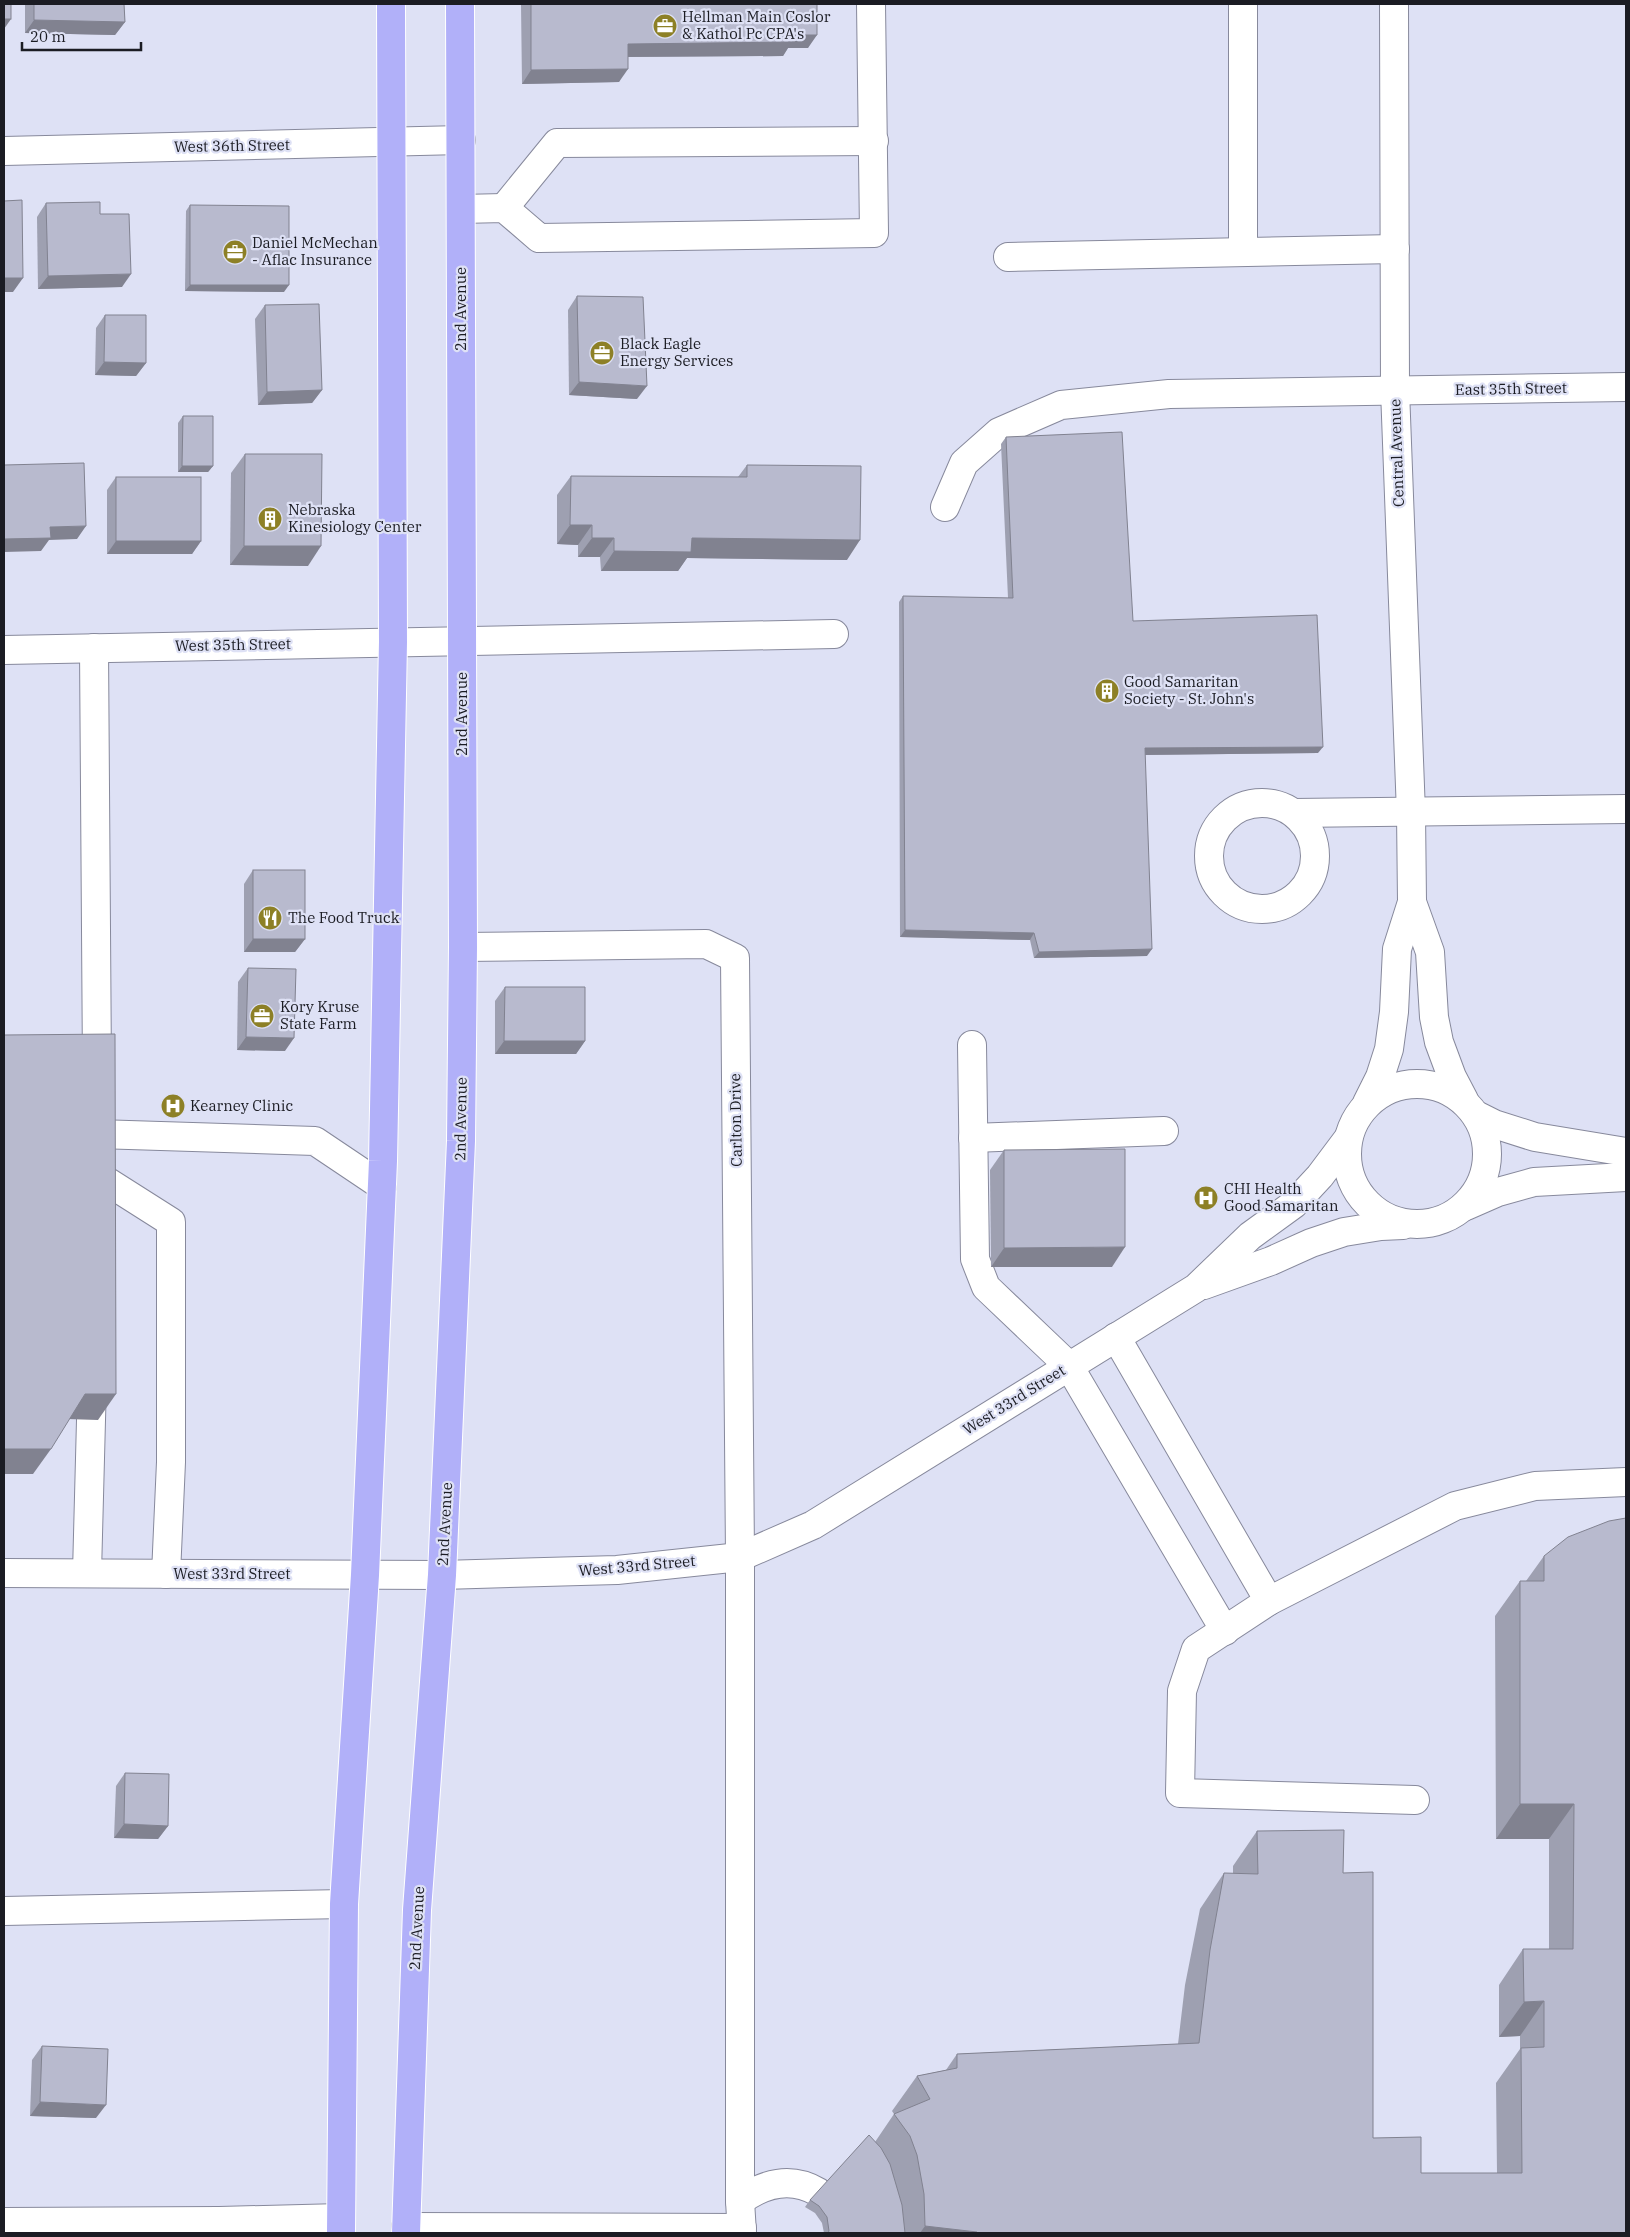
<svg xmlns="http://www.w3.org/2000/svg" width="1630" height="2237" viewBox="0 0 1630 2237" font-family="'IBM Plex Serif',serif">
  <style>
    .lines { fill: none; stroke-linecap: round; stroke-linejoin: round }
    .minor-casing { stroke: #87899c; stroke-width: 30 }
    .major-casing { stroke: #fff; stroke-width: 30 }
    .minor { stroke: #fff; stroke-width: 28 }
    .major { stroke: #b1b0f9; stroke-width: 28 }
    .wall { fill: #9ea0b1 }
    .shaded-wall { fill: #818290 }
    .building { fill: #b8bace; stroke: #818290 }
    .labels { text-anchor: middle; stroke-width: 4.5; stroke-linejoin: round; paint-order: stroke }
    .poi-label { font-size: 15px; fill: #1b1c23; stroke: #dee1f5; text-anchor: start }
    .street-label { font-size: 15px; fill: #1b1c23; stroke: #dee1f5 }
  </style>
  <rect width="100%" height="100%" fill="#dee1f5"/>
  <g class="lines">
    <defs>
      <g id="minor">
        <polyline points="4,151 461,140"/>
        <polyline points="504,208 557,143 874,141"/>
        <polyline points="461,209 504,208 539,238 874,233 871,4"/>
        <polyline points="1243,252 1243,4"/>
        <polyline points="1008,257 1395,249"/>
        <polyline points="945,507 964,463 999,432 1061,405 1169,394 1626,387"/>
        <polyline points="94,648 97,1070"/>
        <polyline points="4,650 834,634"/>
        <circle cx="1262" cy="856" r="53"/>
        <polyline points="1294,813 1626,809"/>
        <polyline points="1412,902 1430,952 1434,1017 1439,1042 1452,1077 1464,1100"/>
        <polyline points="463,947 706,944 735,958 740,1557 740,2201 742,2233"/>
        <polyline points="972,1045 975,1259 986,1287 1069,1366 1225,1631"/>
        <circle cx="1417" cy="1154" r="70"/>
        <polyline points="1367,1103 1380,1077 1389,1049 1394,1012 1397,949 1412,902 1411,813 1395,390 1394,4"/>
        <polyline points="1478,1116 1494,1124 1535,1137 1626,1152"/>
        <polyline points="97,1134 315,1141 382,1186"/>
        <polyline points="973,1138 1164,1131"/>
        <polyline points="97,1158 97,1175 171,1222 171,1462 166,1574"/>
        <polyline points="1466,1206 1498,1192 1534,1182 1626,1177"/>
        <polyline points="1204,1285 1271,1261 1311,1243 1344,1232 1381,1226 1403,1225"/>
        <polyline points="1116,1337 1269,1601"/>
        <polyline points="4,1573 442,1575 617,1570 740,1557 813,1525 1196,1288 1250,1236 1294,1204 1320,1176 1347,1140"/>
        <polyline points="87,1573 92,1382"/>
        <polyline points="1415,1800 1180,1793 1182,1691 1196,1649 1269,1601 1455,1506 1535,1486 1626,1482"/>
        <polyline points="4,1911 344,1904"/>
        <path d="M740 2201C764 2183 791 2176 818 2192"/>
        <polyline points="4,2222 219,2221 341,2218"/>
        <polyline points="406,2227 742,2228"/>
      </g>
      <g id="major">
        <polyline points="341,2233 344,1904 365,1575 383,1161 393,642 391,4"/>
        <polyline points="406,2233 417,1910 442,1575 461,1141 463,947 460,4"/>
      </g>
    </defs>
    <use href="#minor" class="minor-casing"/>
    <use href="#major" class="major-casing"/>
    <use href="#minor" class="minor"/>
    <use href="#major" class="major"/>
  </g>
  <g class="wall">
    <polygon points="25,4 124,4 125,22 115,35 25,33"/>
    <polygon points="521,4 817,4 808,48 788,48 783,56 628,57 619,82 522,84"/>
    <polygon points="46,203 100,214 122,287 38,289 37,217"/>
    <polygon points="190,205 284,292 185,291 186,211"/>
    <polygon points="577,296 637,399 569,395 568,310"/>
    <polygon points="265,305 322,390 312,403 258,405 255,319"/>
    <polygon points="105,315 146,363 136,376 95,375 96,328"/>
    <polygon points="183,416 213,466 208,472 178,472 178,423"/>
    <polygon points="1006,437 1133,621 1318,753 1145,755 1147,956 1034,958 1030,940 900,937 899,602 903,596 1008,598 1001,444"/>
    <polygon points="245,454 308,566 230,565 231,473"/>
    <polygon points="747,465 847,560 687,558 678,571 601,571 600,557 578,557 578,545 557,544 557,495 571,476 738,477"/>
    <polygon points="116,477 201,541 192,554 107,554 107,490"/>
    <polygon points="253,870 305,939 295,952 244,952 244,884"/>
    <polygon points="248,968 285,1051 237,1050 238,982"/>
    <polygon points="505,987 585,1041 576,1054 495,1054 495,1001"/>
    <polygon points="1004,1150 1112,1267 991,1267 990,1170"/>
    <polygon points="1544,1556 1626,2233 824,2233 822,2223 815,2213 805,2207 810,2200 875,2142 894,2114 892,2111 917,2076 946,2070 957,2054 1178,2044 1185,1985 1200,1909 1224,1873 1233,1874 1233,1866 1257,1831 1343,1873 1373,2138 1421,2173 1497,2173 1496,2083 1520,2049 1520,2036 1499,2037 1499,1985 1523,1949 1549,1949 1549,1839 1496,1839 1495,1616 1520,1581 1526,1581"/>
    <polygon points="125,1773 168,1826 158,1839 114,1838 116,1786"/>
    <polygon points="42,2046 96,2118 30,2116 32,2060"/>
  </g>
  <g class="shaded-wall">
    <polygon points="4,19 11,19 4,29"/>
    <polygon points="34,20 125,22 115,35 25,33"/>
    <polygon points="792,35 817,35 808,48 788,48 783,56 618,57 628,44"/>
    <polygon points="628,69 619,82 522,84 531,70"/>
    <polygon points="131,274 122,287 38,289 48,276"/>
    <polygon points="4,278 23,278 13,292 4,292"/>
    <polygon points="190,285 289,285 284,292 185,291"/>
    <polygon points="104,362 146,363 136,376 95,375"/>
    <polygon points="579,382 647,386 637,399 569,395"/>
    <polygon points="322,390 312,403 258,405 267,392"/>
    <polygon points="182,466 213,466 208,472 178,472"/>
    <polygon points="570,525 592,525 578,545 557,544"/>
    <polygon points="86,526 77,539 49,540 41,551 4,552 4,539 50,527"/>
    <polygon points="592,538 614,538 600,557 578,557"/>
    <polygon points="692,538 860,540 847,560 687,558 678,571 601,571 614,551"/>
    <polygon points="116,541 201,541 192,554 107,554"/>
    <polygon points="244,546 321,546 308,566 230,565"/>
    <polygon points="1323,747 1318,753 1140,755 1145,748"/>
    <polygon points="905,930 1034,933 1030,940 900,937"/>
    <polygon points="253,939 305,939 295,952 244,952"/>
    <polygon points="1152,949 1147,956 1034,958 1039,952"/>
    <polygon points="246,1037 294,1038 285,1051 237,1050"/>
    <polygon points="504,1041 585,1041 576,1054 495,1054"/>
    <polygon points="1125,1247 1112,1267 991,1267 1004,1248"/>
    <polygon points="85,1394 116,1394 98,1420 67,1419"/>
    <polygon points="4,1449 51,1449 33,1474 4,1474"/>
    <polygon points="1520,1804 1574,1804 1549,1839 1496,1839"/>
    <polygon points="124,1824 168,1826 158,1839 114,1838"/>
    <polygon points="1544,2001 1520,2036 1499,2037 1524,2002"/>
    <polygon points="40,2102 106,2105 96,2118 30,2116"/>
    <polygon points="925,2226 977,2232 976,2233 920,2233"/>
  </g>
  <g class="building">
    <rect x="4" y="4" width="7" height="15"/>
    <polygon points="34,4 124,4 125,22 34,20"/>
    <polygon points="531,4 817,4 817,35 792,35 792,42 628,44 628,69 531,70"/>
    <polygon points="22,200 23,278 4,278 4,201"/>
    <polygon points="100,202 100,214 129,214 131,274 48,276 46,203"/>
    <polygon points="190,205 289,206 289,285 190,285"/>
    <polygon points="577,296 643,297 647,386 579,382"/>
    <polygon points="319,304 322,390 267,392 265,305"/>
    <polygon points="105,315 146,315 146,363 104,362"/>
    <polygon points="183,416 213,416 213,466 182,466"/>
    <polygon points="1122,432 1133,621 1317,615 1323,747 1145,748 1152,949 1039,952 1034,933 905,930 903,596 1013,598 1006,437"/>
    <polygon points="245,454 322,454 321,546 244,546"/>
    <polygon points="84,463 86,526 50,527 51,538 4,539 4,465"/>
    <polygon points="747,465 861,466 860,540 692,538 691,552 614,551 614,538 592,538 592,525 570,525 571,476 747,477"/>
    <rect x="116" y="477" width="85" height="64"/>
    <rect x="253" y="870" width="52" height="69"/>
    <polygon points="248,968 296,969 294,1038 246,1037"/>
    <polygon points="505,987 585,987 585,1041 504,1041"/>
    <polygon points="115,1034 116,1394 85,1394 51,1449 4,1449 4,1035"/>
    <polygon points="1125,1149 1125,1247 1004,1248 1004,1150"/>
    <polygon points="1626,1518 1626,2233 977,2233 977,2232 925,2226 924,2194 917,2155 910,2136 894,2114 930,2099 917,2076 957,2068 957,2054 1199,2043 1210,1950 1224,1873 1258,1874 1257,1831 1344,1830 1343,1873 1373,1872 1373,2138 1421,2137 1421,2173 1522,2173 1521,2048 1544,2047 1544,2001 1524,2002 1523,1949 1573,1949 1574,1804 1520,1804 1520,1581 1544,1581 1544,1556 1568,1537 1609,1521"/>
    <polygon points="125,1773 169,1774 168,1826 124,1824"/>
    <polygon points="42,2046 108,2049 106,2105 40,2102"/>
    <polygon points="869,2135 881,2148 890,2164 902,2205 905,2233 828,2233 829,2231 827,2217 819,2206 810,2200"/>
  </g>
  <defs>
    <symbol id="office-disc" viewBox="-11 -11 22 22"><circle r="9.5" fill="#8d8026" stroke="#dee1f5"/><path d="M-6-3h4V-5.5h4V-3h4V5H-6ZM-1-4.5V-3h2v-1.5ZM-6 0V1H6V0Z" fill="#fff"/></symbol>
    <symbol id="building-disc" viewBox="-11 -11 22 22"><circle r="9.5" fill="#8d8026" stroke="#dee1f5"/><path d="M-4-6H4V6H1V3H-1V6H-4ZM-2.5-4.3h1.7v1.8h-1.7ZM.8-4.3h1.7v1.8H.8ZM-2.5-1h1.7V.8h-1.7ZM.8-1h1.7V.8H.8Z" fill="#fff"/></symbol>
    <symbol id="restaurant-disc" viewBox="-11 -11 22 22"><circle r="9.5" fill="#8d8026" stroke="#dee1f5"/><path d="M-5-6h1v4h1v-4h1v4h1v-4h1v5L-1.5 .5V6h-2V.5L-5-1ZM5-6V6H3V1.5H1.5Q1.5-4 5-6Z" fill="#fff"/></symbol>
    <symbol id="hospital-disc" viewBox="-11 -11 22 22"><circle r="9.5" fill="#8d8026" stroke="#dee1f5"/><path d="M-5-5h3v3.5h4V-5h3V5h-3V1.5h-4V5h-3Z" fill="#fff"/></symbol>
  </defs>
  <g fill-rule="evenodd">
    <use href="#office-disc" x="651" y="12" width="28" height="28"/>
    <use href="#office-disc" x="221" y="238" width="28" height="28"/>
    <use href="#office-disc" x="588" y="339" width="28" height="28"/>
    <use href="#building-disc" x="256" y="505" width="28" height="28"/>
    <use href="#building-disc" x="1093" y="677" width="28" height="28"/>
    <use href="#restaurant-disc" x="256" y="904" width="28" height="28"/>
    <use href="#office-disc" x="248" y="1002" width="28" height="28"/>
    <use href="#hospital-disc" x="159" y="1092" width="28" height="28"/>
    <use href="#hospital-disc" x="1192" y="1184" width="28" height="28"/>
  </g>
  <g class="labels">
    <g class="poi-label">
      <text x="682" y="22">Hellman Main Coslor<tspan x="682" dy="17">&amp; Kathol Pc CPA's</tspan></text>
      <text x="252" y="248">Daniel McMechan<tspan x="252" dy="17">- Aflac Insurance</tspan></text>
      <text x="620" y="349">Black Eagle<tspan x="620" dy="17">Energy Services</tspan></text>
      <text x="288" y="515">Nebraska<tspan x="288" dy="17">Kinesiology Center</tspan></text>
      <text x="1124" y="687">Good Samaritan<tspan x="1124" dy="17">Society - St. John's</tspan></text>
      <text x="288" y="923">The Food Truck</text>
      <text x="280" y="1012">Kory Kruse<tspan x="280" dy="17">State Farm</tspan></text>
      <text x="190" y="1111">Kearney Clinic</text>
      <text x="1224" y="1194">CHI Health<tspan x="1224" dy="17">Good Samaritan</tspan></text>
    </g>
    <g class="street-label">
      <text transform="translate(232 146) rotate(-1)" y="5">West 36th Street</text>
      <text transform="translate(461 309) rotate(-90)" y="5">2nd Avenue</text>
      <text transform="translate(1511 389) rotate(-1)" y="5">East 35th Street</text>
      <text transform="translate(1397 453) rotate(-92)" y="5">Central Avenue</text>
      <text transform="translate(233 645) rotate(-1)" y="5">West 35th Street</text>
      <text transform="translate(462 714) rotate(-90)" y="5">2nd Avenue</text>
      <text transform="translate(461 1119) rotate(-89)" y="5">2nd Avenue</text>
      <text transform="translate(736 1120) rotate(-91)" y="5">Carlton Drive</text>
      <text transform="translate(1014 1400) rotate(-32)" y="5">West 33rd Street</text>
      <text transform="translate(445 1524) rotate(-87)" y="5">2nd Avenue</text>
      <text transform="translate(637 1566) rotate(-5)" y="5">West 33rd Street</text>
      <text x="232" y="1579">West 33rd Street</text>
      <text transform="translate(417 1928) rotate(-87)" y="5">2nd Avenue</text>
    </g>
  </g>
  <rect width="1630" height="2237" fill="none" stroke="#1b1c23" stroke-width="10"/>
  <path d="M22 42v8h119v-8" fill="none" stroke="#1b1c23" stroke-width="2.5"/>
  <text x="30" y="42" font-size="15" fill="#1b1c23" stroke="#dee1f5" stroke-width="4" paint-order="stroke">20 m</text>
</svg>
